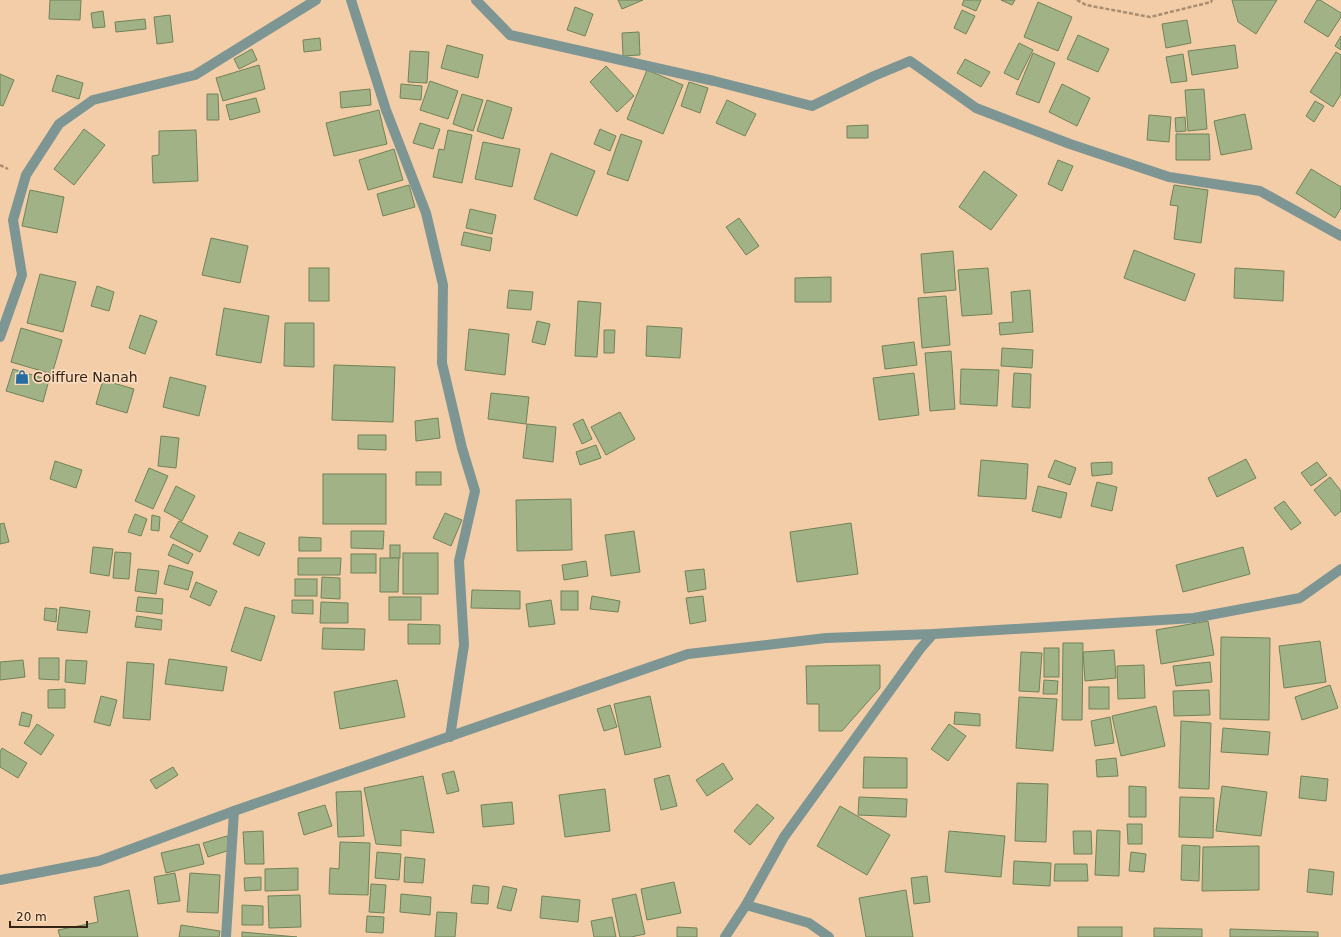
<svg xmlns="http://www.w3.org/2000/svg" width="1341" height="937" viewBox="0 0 1341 937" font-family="'DejaVu Sans',sans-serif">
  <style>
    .building { fill: #a1b386; stroke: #718257 }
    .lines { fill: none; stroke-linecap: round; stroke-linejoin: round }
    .path { stroke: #aa8d70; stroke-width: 2.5; stroke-dasharray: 4 2; stroke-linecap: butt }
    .minor { stroke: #7d9693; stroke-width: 10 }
    .tertiary { stroke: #7d9693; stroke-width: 10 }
    .labels { text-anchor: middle; stroke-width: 3.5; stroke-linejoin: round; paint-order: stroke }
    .poi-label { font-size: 14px; fill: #332416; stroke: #fadbbd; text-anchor: start }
  </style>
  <rect width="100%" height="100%" fill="#f3cda7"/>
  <g class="building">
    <polygon points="50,0 81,0 80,20 49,19"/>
    <polygon points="618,0 643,0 622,9"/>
    <polygon points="964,0 981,0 976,11 962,5"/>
    <polygon points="1001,0 1015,0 1012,5"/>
    <polygon points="1232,0 1277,0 1256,34 1238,22"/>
    <polygon points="1317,0 1320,0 1341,13 1341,17 1328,37 1304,22"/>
    <polygon points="1038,2 1072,17 1058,51 1024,37"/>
    <polygon points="575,7 593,14 585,36 567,30"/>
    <polygon points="962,10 975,16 966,34 954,28"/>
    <polygon points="103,11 105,27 93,28 91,13"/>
    <polygon points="170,15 173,42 157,44 154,17"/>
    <polygon points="145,19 146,29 116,32 115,22"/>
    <polygon points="1187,20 1191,43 1166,48 1162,24"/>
    <polygon points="639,32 640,55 623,56 622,33"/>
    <polygon points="1078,35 1109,49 1098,72 1067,59"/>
    <polygon points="1341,36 1341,50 1335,46"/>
    <polygon points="320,38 321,50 304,52 303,40"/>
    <polygon points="1019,43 1033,50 1018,80 1004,73"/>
    <polygon points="447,45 483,55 478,78 441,68"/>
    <polygon points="1235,45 1238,68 1192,75 1188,51"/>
    <polygon points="252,49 257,60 239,69 234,59"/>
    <polygon points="410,51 429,52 427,83 408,82"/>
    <polygon points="1336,52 1341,55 1341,94 1333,107 1310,92"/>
    <polygon points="1033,53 1055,63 1039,103 1016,94"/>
    <polygon points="1183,54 1187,81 1171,83 1166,57"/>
    <polygon points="965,59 990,72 981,87 957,73"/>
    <polygon points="259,65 265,89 223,101 216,78"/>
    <polygon points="606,66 634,96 617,112 590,82"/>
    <polygon points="647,70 683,85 663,134 627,119"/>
    <polygon points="0,74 14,80 3,106 0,105"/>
    <polygon points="57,75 83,83 79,99 52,91"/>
    <polygon points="430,81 458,91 448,119 420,110"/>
    <polygon points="689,82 708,88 700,113 681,106"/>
    <polygon points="401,84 422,86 421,100 400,98"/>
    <polygon points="1062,84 1090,98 1077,126 1049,112"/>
    <polygon points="370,89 371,105 341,108 340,92"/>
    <polygon points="1204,89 1207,129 1188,131 1185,90"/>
    <polygon points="207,94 218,94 219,120 207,120"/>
    <polygon points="462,94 483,100 473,131 453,124"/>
    <polygon points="256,98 260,112 230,120 226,105"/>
    <polygon points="487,100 512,108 503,139 477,131"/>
    <polygon points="727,100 756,114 745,136 716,123"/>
    <polygon points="1315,101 1324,106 1314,122 1306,116"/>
    <polygon points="379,110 387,144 334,156 326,123"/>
    <polygon points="1245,114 1252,149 1221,155 1214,121"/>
    <polygon points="1149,115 1171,117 1169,142 1147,140"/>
    <polygon points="1185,117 1186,131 1176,132 1175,118"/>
    <polygon points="420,123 440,129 433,149 413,143"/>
    <polygon points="868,125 868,138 847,138 847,126"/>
    <polygon points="84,129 105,145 74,185 54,169"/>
    <polygon points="600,129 616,136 610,151 594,144"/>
    <polygon points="196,130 198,181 153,183 152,156 159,155 159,131"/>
    <polygon points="448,130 472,135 462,183 433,177 439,149 444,150"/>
    <polygon points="621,134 642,141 628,181 607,174"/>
    <polygon points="1176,134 1209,134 1210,160 1176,160"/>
    <polygon points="483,142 520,149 512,187 475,179"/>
    <polygon points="394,149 403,180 368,190 359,160"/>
    <polygon points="551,153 595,171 577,216 534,199"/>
    <polygon points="1058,160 1073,166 1062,191 1048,184"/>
    <polygon points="1311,169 1341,187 1341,208 1335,218 1296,193"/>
    <polygon points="984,171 1017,195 991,230 959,207"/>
    <polygon points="409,185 415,207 383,216 377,194"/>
    <polygon points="1174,185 1208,190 1201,243 1174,239 1178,206 1170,205"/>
    <polygon points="30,190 64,197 57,233 22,226"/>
    <polygon points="470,209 496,215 492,234 466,228"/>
    <polygon points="739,218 759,246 746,255 726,227"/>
    <polygon points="464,232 492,238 490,251 461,245"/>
    <polygon points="211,238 248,246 240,283 202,275"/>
    <polygon points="1134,250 1195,274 1185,301 1124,278"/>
    <polygon points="953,251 956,290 924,293 921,254"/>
    <rect x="309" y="268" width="20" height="33"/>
    <polygon points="988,268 992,314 962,316 958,270"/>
    <polygon points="1235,268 1284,271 1283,301 1234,298"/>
    <polygon points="40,274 76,282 63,332 27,323"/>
    <polygon points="831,277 831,302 795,302 795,278"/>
    <polygon points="97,286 114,292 109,311 91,306"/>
    <polygon points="509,290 533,292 531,310 507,308"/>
    <polygon points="1030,290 1033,332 1000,335 999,323 1013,322 1011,292"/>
    <polygon points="946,296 950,345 922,348 918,298"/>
    <polygon points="578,301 601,303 597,357 575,356"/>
    <polygon points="224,308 269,316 261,363 216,355"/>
    <polygon points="140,315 157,321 145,354 129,348"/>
    <polygon points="537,321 550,324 545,345 532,342"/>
    <polygon points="285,323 314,323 314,367 284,366"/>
    <polygon points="647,326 682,328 680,358 646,356"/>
    <polygon points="21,328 62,340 52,374 11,362"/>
    <polygon points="469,329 509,334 505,375 465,370"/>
    <polygon points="604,330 615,330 614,353 604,353"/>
    <polygon points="914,342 917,365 885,369 882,346"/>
    <polygon points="1002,348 1033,350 1032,368 1001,366"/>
    <polygon points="951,351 955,409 930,411 925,353"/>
    <polygon points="334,365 395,367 393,422 332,420"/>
    <polygon points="13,369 49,380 43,402 6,391"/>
    <polygon points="961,369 999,370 997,406 960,404"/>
    <polygon points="914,373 919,415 879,420 873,378"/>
    <polygon points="1014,373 1031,374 1030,408 1012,407"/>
    <polygon points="170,377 206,386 199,416 163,407"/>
    <polygon points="103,380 134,389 127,413 96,404"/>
    <polygon points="491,393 529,397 526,424 488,419"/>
    <polygon points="620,412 635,439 606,455 591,427"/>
    <polygon points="438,418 440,438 416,441 415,421"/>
    <polygon points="583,419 592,439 582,444 573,424"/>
    <polygon points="527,424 556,427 553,462 523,458"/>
    <polygon points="358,435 386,435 386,450 358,449"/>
    <polygon points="161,436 179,438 176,468 158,466"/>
    <polygon points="596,445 601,458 580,465 576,452"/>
    <polygon points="1246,459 1256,478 1217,497 1208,478"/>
    <polygon points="981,460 1028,464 1026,499 978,496"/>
    <polygon points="1055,460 1076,468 1070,485 1048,477"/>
    <polygon points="55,461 82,470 76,488 50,479"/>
    <polygon points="1112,462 1112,474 1092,476 1091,463"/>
    <polygon points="1317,462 1327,475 1311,486 1301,473"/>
    <polygon points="149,468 168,476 153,509 135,501"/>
    <rect x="416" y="472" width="25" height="13"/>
    <rect x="323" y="474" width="63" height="50"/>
    <polygon points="1330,477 1341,491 1341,511 1335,516 1314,490"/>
    <polygon points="1097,482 1117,487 1112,511 1091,506"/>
    <polygon points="176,486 195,496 182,521 164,511"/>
    <polygon points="1038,486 1067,493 1061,518 1032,511"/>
    <polygon points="571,499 572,550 517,551 516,500"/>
    <polygon points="1284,501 1301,523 1291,530 1274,508"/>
    <polygon points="445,513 462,520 451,546 433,538"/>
    <polygon points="135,514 147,519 141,536 128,532"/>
    <polygon points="152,515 160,517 159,531 151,530"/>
    <polygon points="179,521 208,536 200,552 170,537"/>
    <polygon points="4,523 9,542 0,544 0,524"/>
    <polygon points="851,523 858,574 797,582 790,532"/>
    <polygon points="351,531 384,531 383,549 351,548"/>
    <polygon points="634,531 640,572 611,576 605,535"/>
    <polygon points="239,532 265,543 259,556 233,544"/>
    <polygon points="299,537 321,538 321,551 299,551"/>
    <polygon points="173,544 193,554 188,564 168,555"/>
    <rect x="390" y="545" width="10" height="13"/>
    <polygon points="93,547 113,549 109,576 90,573"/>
    <polygon points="1243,547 1250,574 1183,592 1176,565"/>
    <polygon points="115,552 131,553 129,579 113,578"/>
    <rect x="403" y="553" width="35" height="41"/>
    <rect x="351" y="554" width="25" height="19"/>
    <polygon points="298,558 341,558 340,575 298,575"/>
    <polygon points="380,558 399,558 398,592 380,592"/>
    <polygon points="586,561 588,576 564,580 562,565"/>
    <polygon points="169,565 193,572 188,590 164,584"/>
    <polygon points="138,569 159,571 156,594 135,591"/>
    <polygon points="704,569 706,589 688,592 685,571"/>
    <polygon points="322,577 340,578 340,599 321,598"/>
    <rect x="295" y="579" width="22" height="17"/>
    <polygon points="196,582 217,591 210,606 190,597"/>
    <polygon points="472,590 520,591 520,609 471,608"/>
    <rect x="561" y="591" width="17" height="19"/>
    <polygon points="592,596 620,601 618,612 590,609"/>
    <polygon points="703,596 706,621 690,624 686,598"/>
    <polygon points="138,597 163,599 162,614 136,611"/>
    <rect x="389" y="597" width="32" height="23"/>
    <polygon points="292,600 313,600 313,614 292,613"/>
    <polygon points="551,600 555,624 529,627 526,604"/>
    <polygon points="321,602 348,603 348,623 320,623"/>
    <polygon points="60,607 90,611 87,633 57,630"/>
    <polygon points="245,607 275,616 261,661 231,651"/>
    <polygon points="45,608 57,609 56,622 44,620"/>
    <polygon points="137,616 162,620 161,630 135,627"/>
    <polygon points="1208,621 1214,655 1161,664 1156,630"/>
    <polygon points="408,624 440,625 440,644 408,644"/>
    <polygon points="323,628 365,629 364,650 322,649"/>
    <polygon points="1221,637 1270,638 1269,720 1220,719"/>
    <polygon points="1320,641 1326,682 1284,688 1279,646"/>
    <polygon points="1063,643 1083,643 1082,720 1062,720"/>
    <rect x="1044" y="648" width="15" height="29"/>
    <polygon points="1114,650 1116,678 1085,681 1083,652"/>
    <polygon points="1021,652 1042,653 1039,692 1019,691"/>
    <polygon points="39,658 59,658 59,680 39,679"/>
    <polygon points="169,659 227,667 223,691 165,684"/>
    <polygon points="23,660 25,677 0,680 0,662"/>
    <polygon points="66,660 87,661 85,684 65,682"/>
    <polygon points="127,662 154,664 150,720 123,718"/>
    <polygon points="1210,662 1212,682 1176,686 1173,666"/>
    <polygon points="880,665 880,688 842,731 819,731 819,704 807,704 806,666"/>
    <polygon points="1144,665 1145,698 1118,699 1117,666"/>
    <polygon points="397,680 405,717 340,729 334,692"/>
    <polygon points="1044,680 1058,681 1057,694 1043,694"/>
    <polygon points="1330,685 1338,708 1302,720 1295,697"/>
    <rect x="1089" y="687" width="20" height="22"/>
    <polygon points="65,689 65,708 48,708 48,690"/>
    <polygon points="1209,690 1210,715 1174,716 1173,691"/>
    <polygon points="101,696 117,700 110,726 94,722"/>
    <polygon points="650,696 661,747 625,755 614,704"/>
    <polygon points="1019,697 1057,699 1053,751 1016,748"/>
    <polygon points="610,705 617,727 604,731 597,709"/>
    <polygon points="1156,706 1165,746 1121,756 1112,716"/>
    <polygon points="22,712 32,715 29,727 19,725"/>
    <polygon points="955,712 980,714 980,726 954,724"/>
    <polygon points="1110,717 1114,743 1095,746 1091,721"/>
    <polygon points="1181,721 1211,723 1209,789 1179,788"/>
    <polygon points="37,724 54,735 41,755 24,743"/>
    <polygon points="949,724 966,736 948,761 931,749"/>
    <polygon points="1223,728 1270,732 1268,755 1221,752"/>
    <polygon points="2,748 27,763 18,778 0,767 0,752"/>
    <polygon points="864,757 907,758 907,788 863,788"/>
    <polygon points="1116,758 1118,776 1097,777 1096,760"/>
    <polygon points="723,763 733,779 707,796 696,780"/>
    <polygon points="173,767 178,775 156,789 150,780"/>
    <polygon points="454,771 459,791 447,794 442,774"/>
    <polygon points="669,775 677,806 661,810 654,779"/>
    <polygon points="423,776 434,833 401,830 401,846 376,844 364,788"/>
    <polygon points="1301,776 1328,779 1326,801 1299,798"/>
    <polygon points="1017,783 1048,784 1046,842 1015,841"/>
    <polygon points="1129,786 1146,787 1146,817 1129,817"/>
    <polygon points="1222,786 1267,792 1261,836 1216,831"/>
    <polygon points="605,789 610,831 565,837 559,795"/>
    <polygon points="361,791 364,836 338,837 336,792"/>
    <polygon points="859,797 907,799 906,817 858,815"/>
    <polygon points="1180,797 1214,798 1213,838 1179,837"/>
    <polygon points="512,802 514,824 483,827 481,805"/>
    <polygon points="757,804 774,818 750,845 734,831"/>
    <polygon points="325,805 332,826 304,835 298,813"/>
    <polygon points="840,806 890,835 867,875 817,846"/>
    <polygon points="1127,824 1142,824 1142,844 1128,844"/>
    <polygon points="1097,830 1120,831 1119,876 1095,875"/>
    <polygon points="263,831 264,864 245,864 243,832"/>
    <polygon points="949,831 1005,836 1001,877 945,872"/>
    <polygon points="1073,831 1091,831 1092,854 1074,854"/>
    <polygon points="227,836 230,850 208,857 203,843"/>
    <polygon points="340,842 370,843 368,895 329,894 330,868 339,869"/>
    <polygon points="199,844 204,864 166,873 161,853"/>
    <polygon points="1182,845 1200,846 1199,881 1181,880"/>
    <polygon points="1259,846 1259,890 1202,891 1203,847"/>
    <polygon points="377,852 401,854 399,880 375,878"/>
    <polygon points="1131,852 1146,854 1144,872 1129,871"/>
    <polygon points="405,857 425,859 423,883 404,882"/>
    <polygon points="1014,861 1051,863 1050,886 1013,884"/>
    <polygon points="1055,864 1087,864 1088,881 1054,881"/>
    <polygon points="298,868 298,890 265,891 265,869"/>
    <polygon points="1309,869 1334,872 1332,895 1307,892"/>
    <polygon points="175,873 180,901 158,904 154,877"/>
    <polygon points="190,873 220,875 218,913 187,912"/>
    <polygon points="927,876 930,902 914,904 911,878"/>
    <polygon points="261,877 261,890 245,891 244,878"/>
    <polygon points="674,882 681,913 647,920 641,889"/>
    <polygon points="371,884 386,885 384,913 369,912"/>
    <polygon points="473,885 489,887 488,904 471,903"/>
    <polygon points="503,886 517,889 511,911 497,908"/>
    <polygon points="129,890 138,937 60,937 58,930 98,922 94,897"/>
    <polygon points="906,890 913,937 866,937 859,898"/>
    <polygon points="401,894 431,897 430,915 400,912"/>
    <polygon points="636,894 645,934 631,937 620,937 612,899"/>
    <polygon points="300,895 301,927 269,928 268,896"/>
    <polygon points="542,896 580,900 578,922 540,918"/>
    <polygon points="242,905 263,906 263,925 242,925"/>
    <polygon points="437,912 457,913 455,937 435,937"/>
    <polygon points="367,916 384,917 383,933 366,932"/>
    <polygon points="612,917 616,937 594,937 591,921"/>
    <polygon points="181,925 220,931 219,937 179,937"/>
    <polygon points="677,927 697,928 697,937 677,937"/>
    <rect x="1078" y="927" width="44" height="10"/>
    <polygon points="1154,928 1202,929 1202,937 1154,937"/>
    <polygon points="1230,929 1318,932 1318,937 1230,937"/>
    <polygon points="242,932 297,937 242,937"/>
  </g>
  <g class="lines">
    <g class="path">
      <polyline points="1077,0 1086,5 1150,17 1211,2 1212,0"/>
      <polyline points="0,165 8,169"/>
    </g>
    <g class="minor">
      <polyline points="351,0 386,110 426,213 443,285 442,363 462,448 475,491 459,561 464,645 450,737"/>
      <polyline points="476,0 510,35 714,81 812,106 874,76 910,61 976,108 1070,144 1169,177 1260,191 1341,236"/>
      <polyline points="0,337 22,275 13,220 26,175 59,124 93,100 195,75 316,0"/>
      <polyline points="746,905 809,923 829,937"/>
      <polyline points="226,937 234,811"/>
      <polyline points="725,937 746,905 784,837 920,649 933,634"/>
    </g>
    <polyline class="tertiary" points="0,880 99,861 234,811 688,654 826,638 933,634 1194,618 1300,598 1341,569"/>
  </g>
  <defs>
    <symbol id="shop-bare" viewBox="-9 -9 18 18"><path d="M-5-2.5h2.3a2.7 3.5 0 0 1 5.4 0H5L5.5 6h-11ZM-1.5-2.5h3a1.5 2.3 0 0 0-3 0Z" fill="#286ba0" stroke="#fadbbd" stroke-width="2.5" paint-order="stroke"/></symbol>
  </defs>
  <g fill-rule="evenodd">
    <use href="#shop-bare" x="12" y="367" width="20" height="20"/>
  </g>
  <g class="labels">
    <g class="poi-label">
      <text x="33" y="382">Coiffure Nanah</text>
    </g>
  </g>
  <path d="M10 921v6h77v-6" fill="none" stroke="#332416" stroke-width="2"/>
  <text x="16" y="921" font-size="12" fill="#332416" stroke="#fadbbd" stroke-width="3" paint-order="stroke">20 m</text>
</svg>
